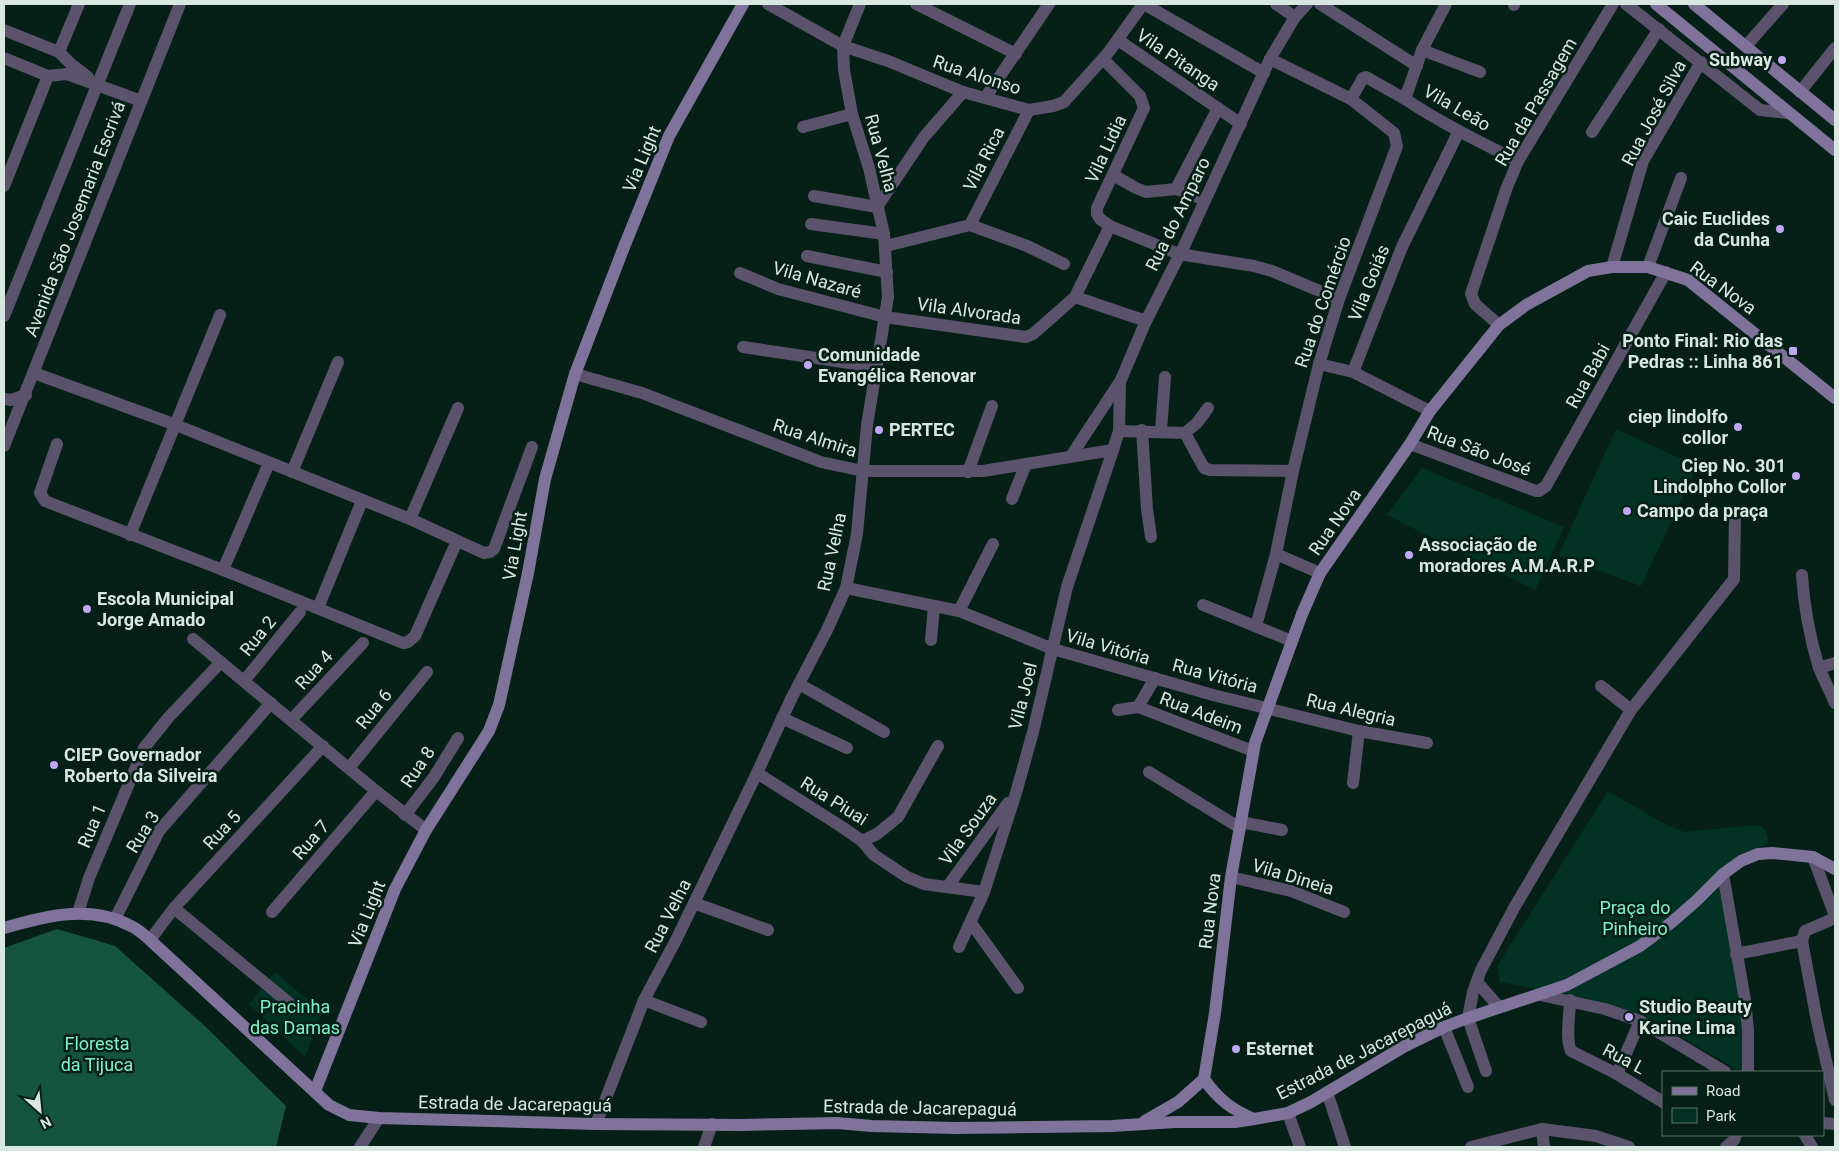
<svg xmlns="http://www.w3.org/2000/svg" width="1839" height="1151" viewBox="0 0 1839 1151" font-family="Roboto,sans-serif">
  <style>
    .green { fill: #013223 }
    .forest { fill: #155540 }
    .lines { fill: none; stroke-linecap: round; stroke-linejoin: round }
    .street { stroke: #5b536c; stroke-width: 12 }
    .secondary { stroke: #80739b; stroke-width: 12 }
    .poi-dot { fill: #c1a8f3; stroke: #072017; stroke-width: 2 }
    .labels { text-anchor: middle; stroke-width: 5; stroke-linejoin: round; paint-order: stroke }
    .street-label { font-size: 18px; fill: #d8e7e0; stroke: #072017 }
    .poi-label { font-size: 18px; font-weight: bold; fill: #d8e7e0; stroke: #072017; text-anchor: start }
    .park-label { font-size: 18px; fill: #80f1c7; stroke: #072017 }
  </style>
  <rect width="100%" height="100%" fill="#072017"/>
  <g class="green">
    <polygon points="1616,429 1697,466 1641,586 1558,556"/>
    <polygon points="1422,468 1564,527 1535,590 1387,515"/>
    <path d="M1608 791 1661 822 1684 832 1757 825C1766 827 1768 834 1768 843L1752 850 1721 871 1743 1025 1745 1072H1741L1645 1016 1602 1002 1500 982 1497 966Z"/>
    <polygon points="275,972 322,1012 305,1057 249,1004"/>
  </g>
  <polygon class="forest" points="57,929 115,946 207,1028 286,1106 276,1147 4,1147 4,948"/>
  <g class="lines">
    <g class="street">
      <polyline points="768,4 843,46 888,61 963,92 1029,110 1053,106 1064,102 1108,53 1143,4"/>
      <polyline points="916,4 1016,54"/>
      <polyline points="1144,4 1264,73"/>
      <polyline points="1276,4 1295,17"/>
      <polyline points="1320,4 1417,66"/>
      <polyline points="1626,4 1760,110 1788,113"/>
      <polyline points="1514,5 1514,4"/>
      <polyline points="4,30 59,52 71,64 88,77"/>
      <polyline points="1118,40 1241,124"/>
      <polyline points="1746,46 1783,4"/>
      <polyline points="1422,50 1480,72"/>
      <polyline points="59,52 79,4"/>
      <polyline points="4,58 48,76 67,74 141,101"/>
      <polyline points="1103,59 1140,96 1144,108 1097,208 1097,214 1100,219 1110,226 1179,254 1254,266 1272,271 1339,299"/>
      <polyline points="1800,92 1835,48"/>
      <polyline points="985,98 1049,4"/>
      <polyline points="1351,99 1363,78 1366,77 1405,99 1422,50 1446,4"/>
      <path d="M1405 99C1441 123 1480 142 1518 161"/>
      <polyline points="803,127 852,114"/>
      <polyline points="1592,132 1659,29"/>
      <polyline points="1113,175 1136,188 1146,192 1176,189 1218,108"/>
      <polyline points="4,186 48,76"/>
      <polyline points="1176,189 1205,200"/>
      <polyline points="814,196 877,207 924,137 963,92"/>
      <polyline points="811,224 884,234"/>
      <polyline points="970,225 1029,110"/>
      <polyline points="886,246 970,225 1027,246 1064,264"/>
      <polyline points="807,256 887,272"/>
      <polyline points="1612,267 1643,161 1701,62"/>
      <polyline points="1648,267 1681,178"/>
      <polyline points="740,273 778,289 885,317 1026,337 1033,334 1075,297 1110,226"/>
      <polyline points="1075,297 1146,321"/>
      <polyline points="4,316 130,4"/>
      <polyline points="1499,325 1475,304 1471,294 1507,187 1518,161 1613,4"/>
      <polyline points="743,347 876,367"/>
      <polyline points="1319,364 1353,372"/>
      <polyline points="34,373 176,425 410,519 484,553 490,552 494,549 532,447"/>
      <polyline points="575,374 642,393 821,462 863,471 983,471 1113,450"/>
      <polyline points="4,399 11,400 26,395"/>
      <polyline points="1430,411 1353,372 1402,247 1459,131"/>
      <polyline points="1142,430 1147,509 1151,537"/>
      <polyline points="1119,431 1185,433 1204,468 1210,470 1293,471"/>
      <polyline points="1161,431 1165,377"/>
      <polyline points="1185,433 1197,423 1208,408"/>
      <polyline points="57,444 40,493 45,501 223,570 403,643 408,642 415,636 457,541"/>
      <polyline points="1410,444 1536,491 1539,491 1546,486 1666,272"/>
      <polyline points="4,446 180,4"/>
      <polyline points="1071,456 1119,383"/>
      <polyline points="292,472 338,362"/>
      <polyline points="968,472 992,406"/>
      <polyline points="1012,499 1026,464"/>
      <polyline points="410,519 458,408"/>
      <polyline points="130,535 220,315"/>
      <polyline points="1276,554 1320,573"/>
      <polyline points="223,570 269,463"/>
      <path d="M1802 575C1804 608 1809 635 1819 668L1835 663"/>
      <polyline points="846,588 959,611 1053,649 1213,695 1359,731 1427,743"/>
      <polyline points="1203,605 1292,641"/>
      <polyline points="318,608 362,501"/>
      <polyline points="959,611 993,544"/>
      <polyline points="1256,626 1276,554 1293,471 1319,364 1339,299 1397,146 1394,133 1351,99 1270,59"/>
      <polyline points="193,639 376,791 426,830"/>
      <polyline points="931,640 934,606"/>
      <polyline points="1819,668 1835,703"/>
      <polyline points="244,681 300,612"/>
      <polyline points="799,684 884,732"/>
      <polyline points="1601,686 1631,710"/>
      <polyline points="1138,707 1155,678"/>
      <polyline points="1118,710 1138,707 1253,751"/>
      <polyline points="782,718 847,748"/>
      <polyline points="291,720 363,643"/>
      <polyline points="349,768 427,672"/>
      <polyline points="1149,772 1240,828"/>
      <polyline points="757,773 842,827 862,841 877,834 898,817 938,746"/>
      <polyline points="1353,783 1359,731"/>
      <polyline points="405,815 434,777 458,738"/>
      <polyline points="1241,822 1282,830"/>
      <polyline points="862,841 874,855 907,877 924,884 984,892"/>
      <polyline points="1813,857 1835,916"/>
      <polyline points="1723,874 1745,1000 1748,1030 1748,1072"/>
      <polyline points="1231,877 1291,891 1344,912"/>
      <polyline points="948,886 1008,803"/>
      <polyline points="694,903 768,930"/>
      <polyline points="174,908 289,1003"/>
      <polyline points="272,912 376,791"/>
      <polyline points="78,913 89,878 144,748 168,718 221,662"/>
      <polyline points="1835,918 1805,931 1802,941 1817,1021 1835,1100"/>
      <polyline points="115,919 159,831 271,703"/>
      <polyline points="971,923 1018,988"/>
      <polyline points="150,940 174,908 323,746"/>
      <polyline points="959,947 984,892 1016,793 1033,732 1067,587 1113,450 1119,431 1120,382 1146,321 1185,244 1270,59 1295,17 1307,4"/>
      <polyline points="1736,954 1802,941"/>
      <polyline points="1477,982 1499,1007"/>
      <polyline points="1540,995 1605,1009 1640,1021 1725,1072"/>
      <polyline points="644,1000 701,1022"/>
      <path d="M1570 1000C1570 1015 1565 1038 1571 1051L1617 1074 1663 1102"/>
      <polyline points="1444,1027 1468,1087"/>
      <polyline points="1486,1071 1468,1018 1473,992 1481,970 1514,908 1631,710 1734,579 1735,513"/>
      <polyline points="1617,1074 1640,1021"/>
      <polyline points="1327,1092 1345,1147"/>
      <polyline points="1288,1113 1300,1147"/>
      <polyline points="1823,1123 1835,1124"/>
      <polyline points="596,1124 644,1000 676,940 757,773 791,699 827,630 846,588 857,534 867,425 888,297 884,234 869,168 852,114 844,70 843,46 860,4"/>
      <polyline points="1542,1129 1544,1147"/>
      <polyline points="1805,1135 1812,1147"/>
      <polyline points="360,1147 379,1118"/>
      <polyline points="704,1147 712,1124"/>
      <polyline points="1471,1147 1542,1129 1596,1136 1629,1147"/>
      <polyline points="1726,1147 1734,1140 1736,1135"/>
    </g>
    <g class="secondary">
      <polyline points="1656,4 1835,150"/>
      <polyline points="1694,4 1835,120"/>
      <path d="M4 928C45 916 90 904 131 926 138 929 144 935 150 940L329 1105 349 1115 379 1118 596 1124 742 1125 837 1123 872 1126 956 1128 1112 1126 1175 1122H1235L1254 1119 1288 1113 1311 1102 1405 1046 1444 1027 1468 1018 1567 985 1640 946 1672 922 1696 901 1723 874 1741 861 1758 854 1772 853 1813 857 1835 869"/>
      <path d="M1204 1079C1218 1099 1232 1110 1254 1119"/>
      <polyline points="315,1091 395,889 426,830 489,731 499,705 528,573 545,479 575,374 624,247 669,136 743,4"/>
      <polyline points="1145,1121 1178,1102 1204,1079 1215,1013 1231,877 1255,743 1302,614 1320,573 1410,444 1430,411 1499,325 1526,305 1588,271 1612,267 1648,267 1688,280 1835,398"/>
    </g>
  </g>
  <g class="poi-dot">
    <circle cx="1782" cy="60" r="5"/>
    <circle cx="1780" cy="229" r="5"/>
    <rect x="1788" y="346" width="10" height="10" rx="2.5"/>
    <circle cx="808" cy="365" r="5"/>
    <circle cx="1738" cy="427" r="5"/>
    <circle cx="879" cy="430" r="5"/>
    <circle cx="1796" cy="476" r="5"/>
    <circle cx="1627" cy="511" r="5"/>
    <circle cx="1409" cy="555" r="5"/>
    <circle cx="87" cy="609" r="5"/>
    <circle cx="54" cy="765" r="5"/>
    <circle cx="1629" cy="1017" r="5"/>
    <circle cx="1236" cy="1049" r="5"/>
  </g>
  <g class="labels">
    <g class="street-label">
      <text transform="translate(1178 60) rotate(34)" y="6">Vila Pitanga</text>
      <text transform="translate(977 75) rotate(18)" y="6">Rua Alonso</text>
      <text transform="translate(1536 102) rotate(-60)" y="6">Rua da Passagem</text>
      <text transform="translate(1457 108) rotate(30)" y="6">Vila Leão</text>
      <text transform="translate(1654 113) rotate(-62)" y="6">Rua José Silva</text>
      <text transform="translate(1106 149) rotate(-65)" y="6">Vila Lidia</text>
      <text transform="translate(881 153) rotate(75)" y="6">Rua Velha</text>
      <text transform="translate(642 159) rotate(-67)" y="6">Via Light</text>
      <text transform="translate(984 159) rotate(-63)" y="6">Vila Rica</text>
      <text transform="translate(1178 214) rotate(-64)" y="6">Rua do Amparo</text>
      <text transform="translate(75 219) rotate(-69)" y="6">Avenida São Josemaria Escrivá</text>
      <text transform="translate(817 280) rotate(16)" y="6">Vila Nazaré</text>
      <text transform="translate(1369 283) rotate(-68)" y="6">Vila Goiás</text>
      <text transform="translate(1723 288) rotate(36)" y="6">Rua Nova</text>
      <text transform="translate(1323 302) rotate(-71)" y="6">Rua do Comércio</text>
      <text transform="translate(969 311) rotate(8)" y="6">Vila Alvorada</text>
      <text transform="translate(1588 376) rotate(-61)" y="6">Rua Babi</text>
      <text transform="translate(815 438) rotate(18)" y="6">Rua Almira</text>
      <text transform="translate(1479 451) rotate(21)" y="6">Rua São José</text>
      <text transform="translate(1335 522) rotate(-55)" y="6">Rua Nova</text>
      <text transform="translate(515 546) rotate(-80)" y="6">Via Light</text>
      <text transform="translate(832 552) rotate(-78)" y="6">Rua Velha</text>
      <text transform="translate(258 636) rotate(-51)" y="6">Rua 2</text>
      <text transform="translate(1108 647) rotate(16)" y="6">Vila Vitória</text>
      <text transform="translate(314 670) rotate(-48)" y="6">Rua 4</text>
      <text transform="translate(1215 676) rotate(15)" y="6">Rua Vitória</text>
      <text transform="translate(1023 696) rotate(-76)" y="6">Vila Joel</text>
      <text transform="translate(374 709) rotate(-51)" y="6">Rua 6</text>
      <text transform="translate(1351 710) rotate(13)" y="6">Rua Alegria</text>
      <text transform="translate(1201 713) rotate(21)" y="6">Rua Adeim</text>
      <text transform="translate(418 767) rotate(-56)" y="6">Rua 8</text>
      <text transform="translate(834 801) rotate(32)" y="6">Rua Piuai</text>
      <text transform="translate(92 826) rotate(-67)" y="6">Rua 1</text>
      <text transform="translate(968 829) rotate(-54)" y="6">Vila Souza</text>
      <text transform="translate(222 830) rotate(-47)" y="6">Rua 5</text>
      <text transform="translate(143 832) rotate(-58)" y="6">Rua 3</text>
      <text transform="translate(311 840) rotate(-49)" y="6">Rua 7</text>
      <text transform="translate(1293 877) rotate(17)" y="6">Vila Dineia</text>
      <text transform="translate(1210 911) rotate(-83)" y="6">Rua Nova</text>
      <text transform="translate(367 914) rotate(-68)" y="6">Via Light</text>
      <text transform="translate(668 916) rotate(-63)" y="6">Rua Velha</text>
      <text transform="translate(1364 1051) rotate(-27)" y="6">Estrada de Jacarepaguá</text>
      <text transform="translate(1624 1059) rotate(28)" y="6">Rua L</text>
      <text transform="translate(515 1104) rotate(1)" y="6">Estrada de Jacarepaguá</text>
      <text transform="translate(920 1108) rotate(1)" y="6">Estrada de Jacarepaguá</text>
    </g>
    <g class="poi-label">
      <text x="1772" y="66" text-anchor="end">Subway</text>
      <text x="1770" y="225" text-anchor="end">Caic Euclides<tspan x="1770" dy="21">da Cunha</tspan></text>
      <text x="1783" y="347" text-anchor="end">Ponto Final: Rio das<tspan x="1783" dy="21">Pedras :: Linha 861</tspan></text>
      <text x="818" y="361">Comunidade<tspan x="818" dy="21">Evangélica Renovar</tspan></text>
      <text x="1728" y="423" text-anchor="end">ciep lindolfo<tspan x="1728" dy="21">collor</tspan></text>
      <text x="889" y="436">PERTEC</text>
      <text x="1786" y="472" text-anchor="end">Ciep No. 301<tspan x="1786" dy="21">Lindolpho Collor</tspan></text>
      <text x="1637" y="517">Campo da praça</text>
      <text x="1419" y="551">Associação de<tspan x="1419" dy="21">moradores A.M.A.R.P</tspan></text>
      <text x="97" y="605">Escola Municipal<tspan x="97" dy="21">Jorge Amado</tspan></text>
      <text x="64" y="761">CIEP Governador<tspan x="64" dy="21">Roberto da Silveira</tspan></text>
      <text x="1639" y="1013">Studio Beauty<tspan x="1639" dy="21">Karine Lima</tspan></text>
      <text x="1246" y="1055">Esternet</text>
    </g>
    <g class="park-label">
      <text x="1635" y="914">Praça do<tspan x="1635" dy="21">Pinheiro</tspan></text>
      <text x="295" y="1013">Pracinha<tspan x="295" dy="21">das Damas</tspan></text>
      <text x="97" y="1050">Floresta<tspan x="97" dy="21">da Tijuca</tspan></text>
    </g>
  </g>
  <rect width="1839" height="1151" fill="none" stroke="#d8e7e0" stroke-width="10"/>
  <rect x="1662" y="1071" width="162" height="65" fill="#072017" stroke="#5b7067"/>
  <rect x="1672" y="1087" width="25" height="8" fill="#80739b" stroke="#5b7067"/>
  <text x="1706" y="1096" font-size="15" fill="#d8e7e0">Road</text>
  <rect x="1672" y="1108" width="25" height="15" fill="#013223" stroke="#5b7067"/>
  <text x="1706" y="1121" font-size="15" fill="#d8e7e0">Park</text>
  <g transform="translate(40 1111) rotate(153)" stroke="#072017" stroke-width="4" paint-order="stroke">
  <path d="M0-4L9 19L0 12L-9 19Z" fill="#d8e7e0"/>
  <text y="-8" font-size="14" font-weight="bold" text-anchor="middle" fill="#d8e7e0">N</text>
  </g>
</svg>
